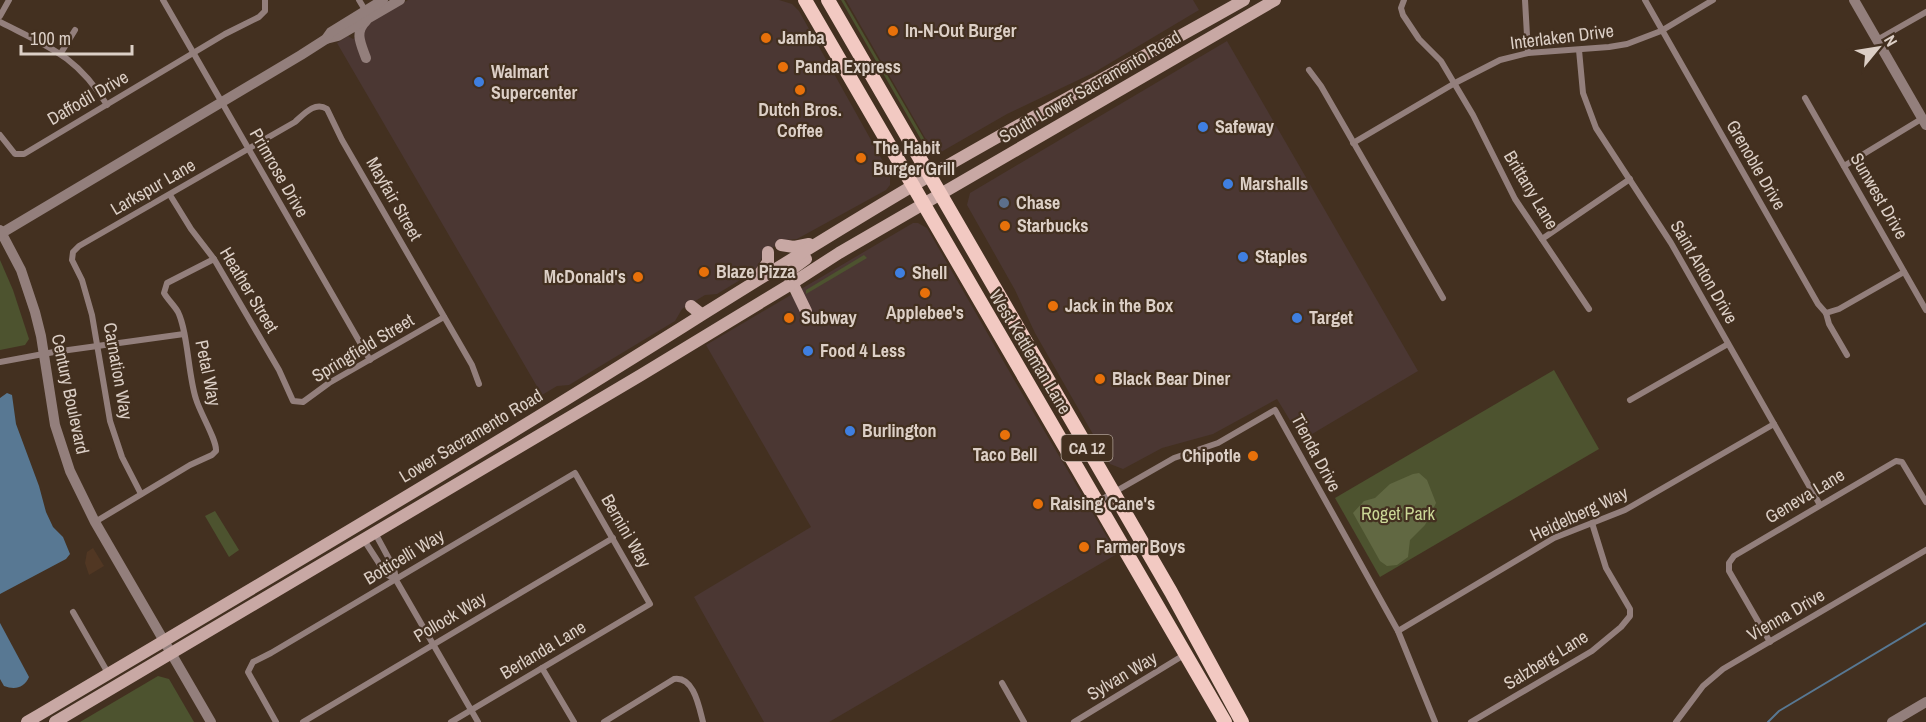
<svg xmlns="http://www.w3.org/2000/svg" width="1926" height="722" viewBox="0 0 1926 722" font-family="'Archivo Narrow',sans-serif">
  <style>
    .commercial { fill: #4b3733 }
    .built { fill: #513723 }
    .green { fill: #4d532f }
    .forest { fill: #616842 }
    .water { fill: #587893 }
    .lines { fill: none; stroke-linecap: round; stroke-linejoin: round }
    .stream { stroke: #587893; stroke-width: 2 }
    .minor { stroke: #937f7c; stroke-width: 6 }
    .tertiary { stroke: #937f7c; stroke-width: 10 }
    .secondary { stroke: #c8a8a4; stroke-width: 12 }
    .primary { stroke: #f2c9c2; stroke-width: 14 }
    .food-dot { fill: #e8710a; stroke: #433020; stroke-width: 2 }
    .shop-dot { fill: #3f7fe0; stroke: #433020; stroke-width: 2 }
    .service-dot { fill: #5c6f8a; stroke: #433020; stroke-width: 2 }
    .labels { text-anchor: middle; stroke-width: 4.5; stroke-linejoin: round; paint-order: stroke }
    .shield { fill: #433020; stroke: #ae9f94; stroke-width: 1.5 }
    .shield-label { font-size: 16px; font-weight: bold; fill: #dccfc6 }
    .poi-label { font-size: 18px; font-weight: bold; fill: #dccfc6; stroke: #433020; text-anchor: start }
    .street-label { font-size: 18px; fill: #dccfc6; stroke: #433020 }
    .park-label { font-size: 18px; fill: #cbd796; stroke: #433020 }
  </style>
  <rect width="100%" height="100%" fill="#433020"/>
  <g class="commercial">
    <polygon points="408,0 779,0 792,4 799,11 890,174 890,185 886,190 797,239 786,240 765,252 755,271 717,294 705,295 682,309 675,321 569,385 557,386 542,395 337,43 348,36 353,39 360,34 363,26"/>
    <polygon points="846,0 1193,0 1199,10 1095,72 1007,114 941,152 932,150"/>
    <polygon points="1227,41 1418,371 1302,440 1277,399 1213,434 1162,448 1123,469 1110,464 1035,333 1015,290 967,205 970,193"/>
    <polygon points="913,223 918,223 927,228 1016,383 1117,554 829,722 764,722 694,597 811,527 706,345"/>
  </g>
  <polygon class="built" points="93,548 104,566 89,575 85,563 87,552"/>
  <g class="green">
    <polygon points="841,0 844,0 930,149 927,150"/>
    <polygon points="864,255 867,258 806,294 806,290"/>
    <polygon points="0,260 13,290 29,339 25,345 0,350"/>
    <polygon points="1554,370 1599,449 1380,577 1335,498"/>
    <polygon points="215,511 239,550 229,557 205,516"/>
    <polygon points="158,676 169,679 194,722 80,722"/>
  </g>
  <polygon class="forest" points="1419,473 1427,480 1436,503 1425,525 1410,540 1408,557 1397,565 1387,566 1380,561 1353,513 1364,501 1375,498 1390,484 1413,474"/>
  <g class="water">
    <polygon points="7,393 12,395 16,424 39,486 46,512 53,527 63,537 70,554 66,559 0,594 0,398"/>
    <path d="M0 623 29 677C24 688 15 690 4 686L0 679Z"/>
  </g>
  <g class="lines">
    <polyline class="stream" points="1768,722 1779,711 1926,623"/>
    <g class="minor">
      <polyline points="163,0 370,360"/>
      <polyline points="359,0 365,10"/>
      <polyline points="1404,0 1401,8 1403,15 1419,39 1441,61 1473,115 1515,199 1589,309"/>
      <polyline points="1525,0 1528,53"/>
      <polyline points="1645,0 1818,304 1826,313"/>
      <polyline points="0,16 9,0"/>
      <path d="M0 22C49 47 77 56 107 105"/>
      <polyline points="1877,40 1926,12"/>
      <polyline points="1579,50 1583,93 1596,128 1671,243 1820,505"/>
      <polyline points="61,53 75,30"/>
      <polyline points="1309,70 1321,86 1443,298"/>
      <polyline points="1805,98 1926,310"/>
      <polyline points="0,135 15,154 24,154 225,34 259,17 265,11 265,0"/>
      <polyline points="1353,143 1455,83 1500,60 1528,53 1609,47 1627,44 1661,31 1713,0"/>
      <polyline points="1844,166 1923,118"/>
      <polyline points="170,195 191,229 214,259 279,370 293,401 303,402 329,383 444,317"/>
      <polyline points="1542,239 1630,179"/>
      <polyline points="1826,313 1839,309 1904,272"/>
      <polyline points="1826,313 1829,324 1847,355"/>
      <polyline points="0,362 54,352 184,334"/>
      <polyline points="1630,400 1728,344"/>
      <path d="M141 494 122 457 110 421 92 315 82 280 72 260 73 252 79 246 295 122C304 114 315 101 327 109L342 140 472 365 479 384"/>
      <polyline points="1097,502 1174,458 1218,443 1275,410 1398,631 1435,722"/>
      <path d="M95 522 190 465 212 455 216 451C217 440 200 413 196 399 188 375 188 332 178 312 174 305 168 300 164 293L167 283 214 259"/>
      <polyline points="375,533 394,568 396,580 478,722"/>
      <polyline points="364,540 386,574 396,580"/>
      <polyline points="73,612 108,673"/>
      <polyline points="1398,631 1554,538 1625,510 1774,424"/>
      <polyline points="1770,642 1729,571 1729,563 1734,556 1896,461 1902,462 1926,502"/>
      <polyline points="542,668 574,722"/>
      <polyline points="1002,683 1024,722"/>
      <polyline points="276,722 248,672 253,662 271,653 575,473 650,604 451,722"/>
      <polyline points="303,722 613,538"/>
      <path d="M604 722 674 679C694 676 699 707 703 722"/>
      <polyline points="1074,722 1184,655"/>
      <polyline points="1471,722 1592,651 1621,627 1630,616 1630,609 1606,568 1592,523"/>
      <polyline points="1676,722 1703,686 1723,669 1926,550"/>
    </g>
    <g class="tertiary">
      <polyline points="1854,0 1926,125"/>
      <path d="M366 21C354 32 361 44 366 58"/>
      <polyline points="326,39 338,36 400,0"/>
      <polyline points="0,230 21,270 35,312 41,336 55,425 70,471 95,522 211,722"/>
      <polyline points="2,233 301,55 326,39 331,32 383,0"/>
      <polyline points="1892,722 1926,702"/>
    </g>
    <g class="secondary">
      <polyline points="781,245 794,247 809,244"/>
      <polyline points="757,278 768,262 768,252"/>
      <polyline points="691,306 701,314"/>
      <polyline points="806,311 789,276 791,270 806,259"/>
      <path d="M27 722C202 618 378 515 552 408 671 335 789 259 909 188 1019 123 1133 63 1244 0"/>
      <polyline points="55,722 641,375 791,284 839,253 1275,0"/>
    </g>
    <g class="primary">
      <polyline points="805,0 1225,722"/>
      <polyline points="828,0 1171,592 1242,722"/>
    </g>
  </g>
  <g class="food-dot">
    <circle cx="893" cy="31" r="6"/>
    <circle cx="766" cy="38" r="6"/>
    <circle cx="783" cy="67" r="6"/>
    <circle cx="800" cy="90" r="6"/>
    <circle cx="861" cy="158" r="6"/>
    <circle cx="1005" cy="226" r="6"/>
    <circle cx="704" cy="272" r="6"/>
    <circle cx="638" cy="277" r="6"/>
    <circle cx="925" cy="293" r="6"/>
    <circle cx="1053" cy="306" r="6"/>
    <circle cx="789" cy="318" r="6"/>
    <circle cx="1100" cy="379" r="6"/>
    <circle cx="1005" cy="435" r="6"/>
    <circle cx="1253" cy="456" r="6"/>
    <circle cx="1038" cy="504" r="6"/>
    <circle cx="1084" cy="547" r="6"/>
  </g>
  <g class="shop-dot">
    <circle cx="479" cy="82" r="6"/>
    <circle cx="1203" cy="127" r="6"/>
    <circle cx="1228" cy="184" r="6"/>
    <circle cx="1243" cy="257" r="6"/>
    <circle cx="900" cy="273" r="6"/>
    <circle cx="1297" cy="318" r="6"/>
    <circle cx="808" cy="351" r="6"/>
    <circle cx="850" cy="431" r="6"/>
  </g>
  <circle class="service-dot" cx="1004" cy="203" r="6"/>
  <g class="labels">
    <rect class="shield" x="1061.5" y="435" width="51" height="26" rx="4.5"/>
    <g class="shield-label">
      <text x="1087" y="454">CA 12</text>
    </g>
    <g class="poi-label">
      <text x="905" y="37">In-N-Out Burger</text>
      <text x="778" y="44">Jamba</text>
      <text x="795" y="73">Panda Express</text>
      <text x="491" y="78">Walmart<tspan x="491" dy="21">Supercenter</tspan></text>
      <text x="800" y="116" text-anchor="middle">Dutch Bros.<tspan x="800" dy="21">Coffee</tspan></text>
      <text x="1215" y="133">Safeway</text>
      <text x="873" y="154">The Habit<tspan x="873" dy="21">Burger Grill</tspan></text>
      <text x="1240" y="190">Marshalls</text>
      <text x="1016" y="209">Chase</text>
      <text x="1017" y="232">Starbucks</text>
      <text x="1255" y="263">Staples</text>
      <text x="716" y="278">Blaze Pizza</text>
      <text x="912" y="279">Shell</text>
      <text x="626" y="283" text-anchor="end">McDonald's</text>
      <text x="1065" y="312">Jack in the Box</text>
      <text x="925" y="319" text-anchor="middle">Applebee's</text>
      <text x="801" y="324">Subway</text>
      <text x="1309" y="324">Target</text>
      <text x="820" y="357">Food 4 Less</text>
      <text x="1112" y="385">Black Bear Diner</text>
      <text x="862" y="437">Burlington</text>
      <text x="1005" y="461" text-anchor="middle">Taco Bell</text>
      <text x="1241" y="462" text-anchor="end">Chipotle</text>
      <text x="1050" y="510">Raising Cane's</text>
      <text x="1096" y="553">Farmer Boys</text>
    </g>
    <g class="street-label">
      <text transform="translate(1562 37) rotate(-7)" y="6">Interlaken Drive</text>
      <text transform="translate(1090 87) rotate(-30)" y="6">South Lower Sacramento Road</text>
      <text transform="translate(88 98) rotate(-30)" y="6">Daffodil Drive</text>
      <text transform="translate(1756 165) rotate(60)" y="6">Grenoble Drive</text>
      <text transform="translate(279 173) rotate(60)" y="6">Primrose Drive</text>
      <text transform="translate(153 187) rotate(-30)" y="6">Larkspur Lane</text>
      <text transform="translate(1531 190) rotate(59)" y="6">Brittany Lane</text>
      <text transform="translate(1879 196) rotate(60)" y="6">Sunwest Drive</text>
      <text transform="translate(394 199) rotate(60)" y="6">Mayfair Street</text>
      <text transform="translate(1704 272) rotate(60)" y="6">Saint Anton Drive</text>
      <text transform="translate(249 290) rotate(59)" y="6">Heather Street</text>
      <text transform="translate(363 348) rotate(-31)" y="6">Springfield Street</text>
      <text transform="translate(1030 352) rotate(59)" y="6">West Kettleman Lane</text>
      <text transform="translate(118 371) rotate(80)" y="6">Carnation Way</text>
      <text transform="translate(208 373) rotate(78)" y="6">Petal Way</text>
      <text transform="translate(70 394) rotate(78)" y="6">Century Boulevard</text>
      <text transform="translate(471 436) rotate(-31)" y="6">Lower Sacramento Road</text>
      <text transform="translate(1316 453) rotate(62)" y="6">Tienda Drive</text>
      <text transform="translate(1805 496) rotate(-31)" y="6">Geneva Lane</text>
      <text transform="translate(1579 514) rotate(-25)" y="6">Heidelberg Way</text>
      <text transform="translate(626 531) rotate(60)" y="6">Bernini Way</text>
      <text transform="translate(404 557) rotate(-31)" y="6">Botticelli Way</text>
      <text transform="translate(1786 615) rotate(-30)" y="6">Vienna Drive</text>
      <text transform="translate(450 617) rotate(-31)" y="6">Pollock Way</text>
      <text transform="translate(543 650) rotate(-31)" y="6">Berlanda Lane</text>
      <text transform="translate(1546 660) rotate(-32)" y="6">Salzberg Lane</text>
      <text transform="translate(1122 676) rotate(-31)" y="6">Sylvan Way</text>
    </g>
    <g class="park-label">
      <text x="1398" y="520">Roget Park</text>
    </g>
  </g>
  <g transform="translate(1878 48) rotate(60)" stroke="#433020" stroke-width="4.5" paint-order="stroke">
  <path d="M0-4.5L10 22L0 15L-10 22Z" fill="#dccfc6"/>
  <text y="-9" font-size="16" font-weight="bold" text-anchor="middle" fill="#dccfc6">N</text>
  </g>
  <path d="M21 45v9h111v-9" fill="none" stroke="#dccfc6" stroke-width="3"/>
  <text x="30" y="45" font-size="18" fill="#dccfc6" stroke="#433020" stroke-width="4.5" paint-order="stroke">100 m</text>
</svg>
